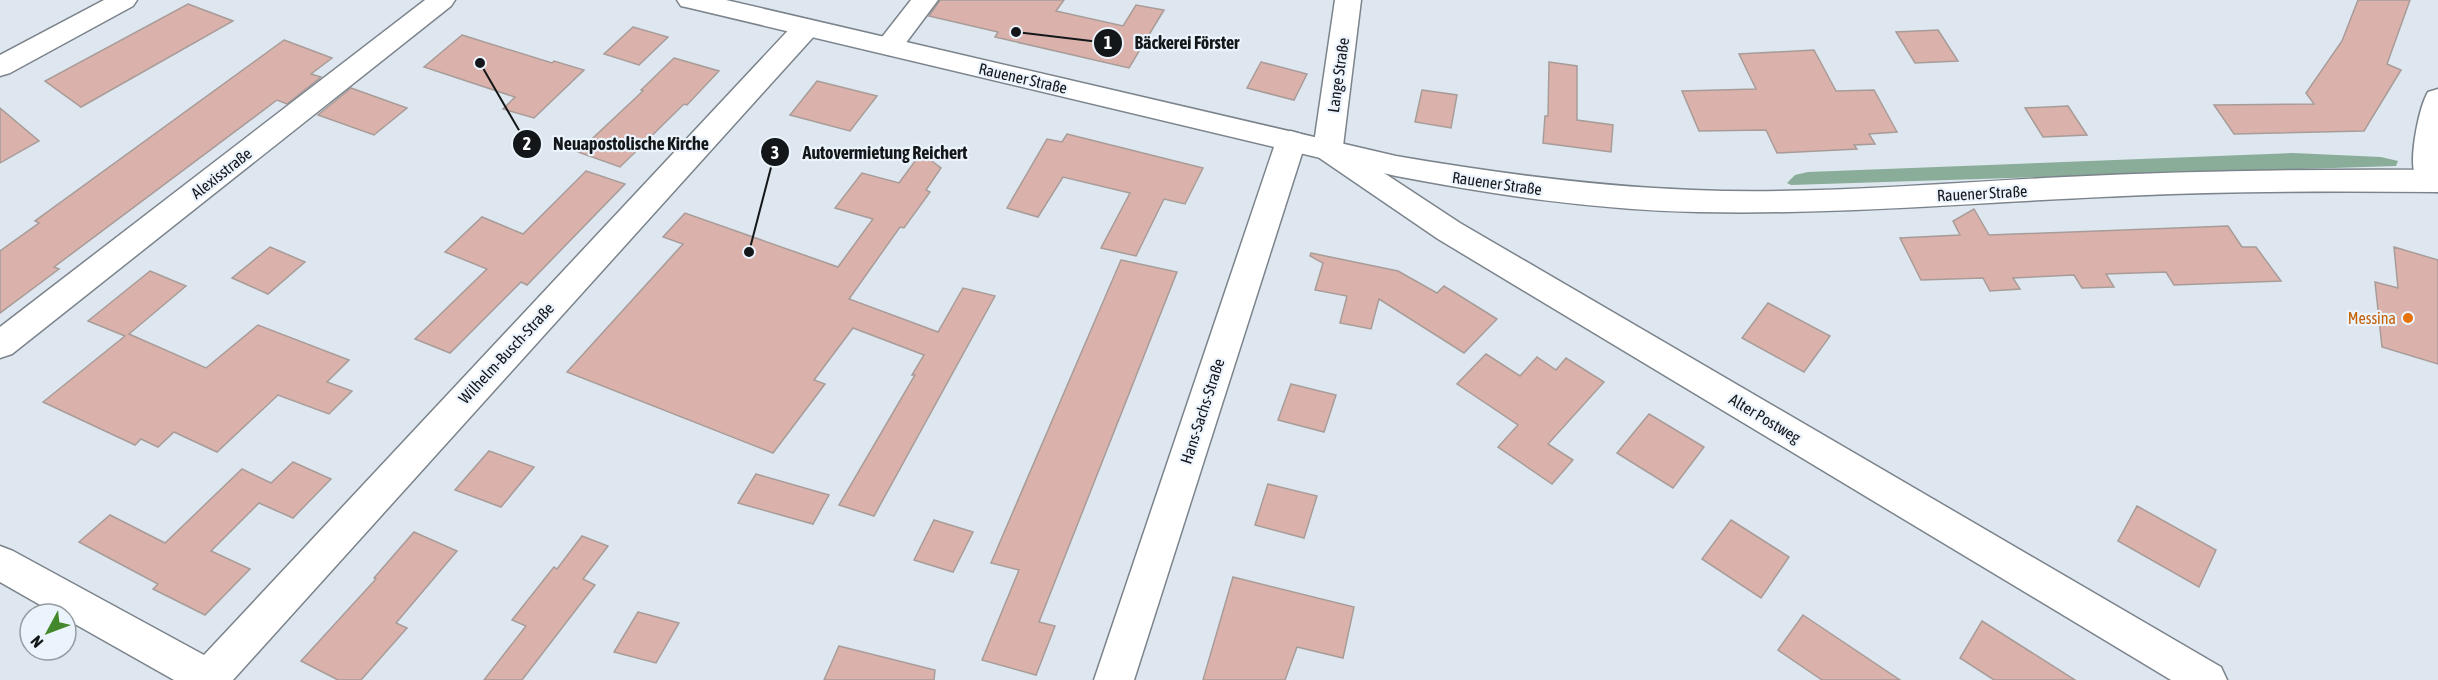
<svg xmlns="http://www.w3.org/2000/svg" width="2438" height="680" viewBox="0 0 2438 680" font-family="'Asap Condensed',sans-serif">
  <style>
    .forest { fill: #8aad99 }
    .building { fill: #dab2ab; stroke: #a89c99; stroke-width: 1.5 }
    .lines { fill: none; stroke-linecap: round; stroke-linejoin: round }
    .minor-casing { stroke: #7b838b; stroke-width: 3 }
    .major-casing { stroke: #7b838b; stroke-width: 3 }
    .minor { fill: #fff; fill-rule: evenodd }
    .major { fill: #fff; fill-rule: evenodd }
    .food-dot { fill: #e8710a; stroke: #ebf4fc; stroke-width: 2 }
    .labels { text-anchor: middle; stroke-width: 4.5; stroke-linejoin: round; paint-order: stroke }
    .street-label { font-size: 16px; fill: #141719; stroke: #ebf4fc }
    .food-label { font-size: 16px; fill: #c56008; stroke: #ebf4fc; text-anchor: end }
    .leader { fill: none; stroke: #141719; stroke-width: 2 }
    .callout-dot { fill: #141719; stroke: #ebf4fc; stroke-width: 2 }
    .mark-label { font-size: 18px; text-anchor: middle; font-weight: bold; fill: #fff }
    .callout-label { font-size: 18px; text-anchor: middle; font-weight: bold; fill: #141719; stroke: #ebf4fc; stroke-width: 4.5; stroke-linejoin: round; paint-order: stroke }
  </style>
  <rect width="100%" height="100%" fill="#dee6ef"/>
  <polygon class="forest" points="2293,153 2381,157 2398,161 2396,166 1791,185 1787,183 1795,175 1808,172"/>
  <g class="building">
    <polygon points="940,0 1064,0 1056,11 1123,26 1136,5 1164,10 1129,68 995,37 998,32 929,16"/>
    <polygon points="2358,0 2410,0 2387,64 2401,70 2364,131 2234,134 2214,105 2314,104 2306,93 2342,41"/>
    <polygon points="188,4 233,21 81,107 45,81"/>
    <polygon points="633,27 668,37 639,65 604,54"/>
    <polygon points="1938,30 1958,61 1915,63 1896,32"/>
    <polygon points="462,35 552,63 554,61 584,70 534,118 503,109 515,97 424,67"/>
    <polygon points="284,40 332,58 311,74 321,77 287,104 277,100 54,267 59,269 0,313 0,251 39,223 35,221"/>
    <polygon points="1814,50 1836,91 1874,90 1897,132 1869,134 1875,144 1854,145 1857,149 1777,153 1766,130 1699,131 1682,91 1756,89 1739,54"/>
    <polygon points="674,58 719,71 687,105 684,104 620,167 578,152 643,91 641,90"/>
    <polygon points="1261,62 1307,74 1294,100 1247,88"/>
    <polygon points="1549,62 1577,66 1577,120 1613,125 1611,152 1543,143 1545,116 1548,116"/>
    <polygon points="817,81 877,96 850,131 790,115"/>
    <polygon points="351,88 407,108 374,135 318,115"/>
    <polygon points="1422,90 1457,95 1451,128 1415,122"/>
    <polygon points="2068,106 2087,135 2043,137 2025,108"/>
    <polygon points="0,108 39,141 0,163"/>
    <polygon points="1067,134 1203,168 1185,204 1164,199 1136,256 1101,248 1130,193 1063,177 1038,217 1007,208 1047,139 1062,142"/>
    <polygon points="921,153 941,168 926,190 930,192 904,228 900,227 849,299 938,332 963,288 995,296 874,516 839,505 915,375 912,375 924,355 853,328 814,380 825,384 773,453 567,372 683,244 663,237 685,213 838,267 873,219 835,208 862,173 899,183"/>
    <polygon points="586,171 625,184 527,285 521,282 450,353 415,339 487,269 445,252 482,217 523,234"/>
    <polygon points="1974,209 1989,235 2228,226 2242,247 2256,247 2281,281 2174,285 2166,272 2106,274 2114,287 2082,288 2074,275 2013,278 2020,289 1990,291 1983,278 1921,280 1900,238 1960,235 1953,221"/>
    <polygon points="270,247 305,262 268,294 232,278"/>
    <polygon points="2394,247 2438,260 2438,364 2382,347 2375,282 2398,288"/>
    <polygon points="1311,253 1398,271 1437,293 1444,286 1497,319 1464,353 1379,299 1371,329 1340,323 1347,296 1315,290 1323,263 1310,256"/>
    <polygon points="1121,260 1177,272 1039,622 1055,626 1036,675 982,660 1019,570 991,563"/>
    <polygon points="150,271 186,286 129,334 206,368 258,325 349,360 327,382 352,391 329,414 278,395 217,452 174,432 158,447 141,439 135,445 43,402 125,336 88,321"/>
    <polygon points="1768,303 1830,336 1804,372 1742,338"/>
    <polygon points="1486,354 1520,376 1537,357 1556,370 1566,358 1604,382 1548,444 1573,460 1552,484 1498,447 1518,425 1457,384"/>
    <polygon points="1291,384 1336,395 1324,432 1278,420"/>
    <polygon points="1649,414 1704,447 1673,488 1617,453"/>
    <polygon points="489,451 534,467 501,507 455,490"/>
    <polygon points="293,462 331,479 293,518 259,503 211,551 250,569 205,615 153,589 158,584 79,542 110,515 165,543 242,469 271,483"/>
    <polygon points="756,474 829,495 813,524 738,503"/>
    <polygon points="1268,484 1317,496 1304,538 1255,525"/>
    <polygon points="2137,506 2216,550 2199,587 2118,541"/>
    <polygon points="934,520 973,532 953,572 914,560"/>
    <polygon points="1731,520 1789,557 1761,598 1702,559"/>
    <polygon points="414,532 457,551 396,623 407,628 361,680 338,680 301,661 376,579 374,578"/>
    <polygon points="582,536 608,546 583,579 595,585 522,680 484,680 526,626 512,620 554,567 557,569"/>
    <polygon points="1233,577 1354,607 1343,658 1297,647 1285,680 1203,680"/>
    <polygon points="638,612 679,623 656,663 614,652"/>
    <polygon points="1803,615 1900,680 1822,680 1778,650"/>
    <polygon points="1982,621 2075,680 1994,680 1960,658"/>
    <polygon points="839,646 935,670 934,680 824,680"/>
  </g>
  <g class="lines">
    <defs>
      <g id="minor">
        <polygon points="425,0 455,0 451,6 12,354 0,358 0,327"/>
        <polygon points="911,0 938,0 899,52 889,55 879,52 875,46"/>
        <polygon points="1335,0 1361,0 1343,146 1460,223 2221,667 2227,680 2171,680 1438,239 1318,157 1313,150"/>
        <polygon points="806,19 816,22 819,28 816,34 233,680 174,680 66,619 66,614 56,614 0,582 0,546 13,551 204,655 796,22"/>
        <path d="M2438 89V192C2428 189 2418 182 2414 171 2410 154 2419 107 2428 92Z"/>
        <polygon points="1291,131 1301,134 1306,141 1134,680 1094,680 1276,141 1281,134"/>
      </g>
      <g id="major">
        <polygon points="104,0 137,0 133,6 10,73 0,76 0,55"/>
        <path d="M677 0H726L1396 156C1495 173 1593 186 1693 190 1817 195 1942 183 2065 177 2190 171 2314 169 2438 170V192C2333 191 2228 191 2123 196 1981 202 1840 215 1698 212 1596 210 1496 195 1396 176L690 8 681 6Z"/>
      </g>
    </defs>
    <use href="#minor" class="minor-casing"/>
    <use href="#major" class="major-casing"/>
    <use href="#minor" class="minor"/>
    <use href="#major" class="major"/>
  </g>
  <circle class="food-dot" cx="2408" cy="318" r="6"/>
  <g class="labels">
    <g class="street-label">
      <text transform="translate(1338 75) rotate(-82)" y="6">Lange Straße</text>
      <text transform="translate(1023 78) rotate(13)" y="6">Rauener Straße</text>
      <text transform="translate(221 173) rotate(-38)" y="6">Alexisstraße</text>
      <text transform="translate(1497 183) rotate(8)" y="6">Rauener Straße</text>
      <text transform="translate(1982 193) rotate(-3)" y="6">Rauener Straße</text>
      <text transform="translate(506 353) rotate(-47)" y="6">Wilhelm-Busch-Straße</text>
      <text transform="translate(1202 411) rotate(-72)" y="6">Hans-Sachs-Straße</text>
      <text transform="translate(1765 418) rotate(31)" y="6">Alter Postweg</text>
    </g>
    <g class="food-label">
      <text x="2396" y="324">Messina</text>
    </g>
  </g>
  <path class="leader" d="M1016 32L1108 43M480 63L527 144M749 252L775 152"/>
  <g class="callout-dot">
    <circle cx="1016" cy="32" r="6"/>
    <circle cx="480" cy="63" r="6"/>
    <circle cx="749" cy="252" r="6"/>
    <circle cx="1108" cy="43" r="15"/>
    <circle cx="527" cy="144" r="15"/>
    <circle cx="775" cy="152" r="15"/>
  </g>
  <g class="mark-label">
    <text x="1108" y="49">1</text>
    <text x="527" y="150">2</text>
    <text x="775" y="159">3</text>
  </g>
  <g class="callout-label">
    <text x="1187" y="49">Bäckerei Förster</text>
    <text x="631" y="150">Neuapostolische Kirche</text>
    <text x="885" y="159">Autovermietung Reichert</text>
  </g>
  <g transform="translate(48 632) rotate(229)"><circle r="28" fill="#ebf4fc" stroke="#959ca1" stroke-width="1.5"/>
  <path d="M0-4.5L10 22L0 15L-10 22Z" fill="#43882c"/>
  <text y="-9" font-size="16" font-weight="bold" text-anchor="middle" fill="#141719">N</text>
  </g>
</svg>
